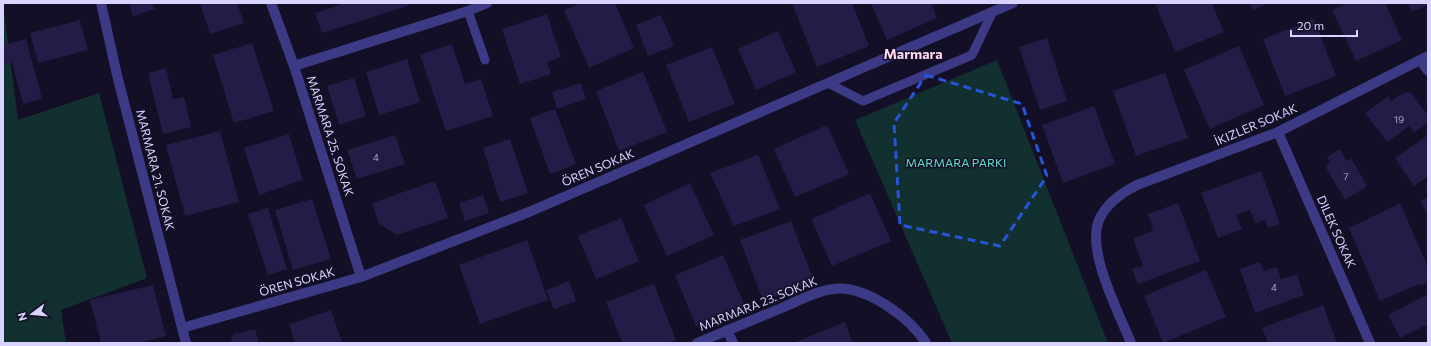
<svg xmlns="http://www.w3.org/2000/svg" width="1431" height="346" viewBox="0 0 1431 346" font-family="Commissioner,sans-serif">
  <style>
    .green { fill: #12302f }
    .building { fill: #241b47 }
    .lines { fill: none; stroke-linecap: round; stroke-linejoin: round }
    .lane { stroke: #3d3a85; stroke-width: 9 }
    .street { stroke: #3d3a85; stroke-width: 10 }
    .marked { fill: none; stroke: #2655da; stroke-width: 3; stroke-dasharray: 8 5; stroke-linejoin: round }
    .labels { text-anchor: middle; stroke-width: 3; stroke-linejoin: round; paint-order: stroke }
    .number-label { font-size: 10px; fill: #aca6d1 }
    .street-label { font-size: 12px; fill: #d9d4ff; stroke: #130f26 }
    .park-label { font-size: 12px; fill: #5fe0c0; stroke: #130f26 }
    .quarter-label { font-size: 14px; font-weight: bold; fill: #ffd6f0; stroke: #130f26 }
  </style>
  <rect width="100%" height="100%" fill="#130f26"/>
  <g class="green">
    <polygon points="3,3 18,120 99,93 147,278 61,310 66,343 3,343"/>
    <polygon points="997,60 1108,343 952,343 855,120"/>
  </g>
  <g class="building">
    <polygon points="129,3 152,3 155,9 133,16"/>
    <polygon points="200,3 237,3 244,23 210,34"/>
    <polygon points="345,3 407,3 408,6 322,33 315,13"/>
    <polygon points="580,3 615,3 634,48 589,68 564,10"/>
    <polygon points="792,3 852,3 869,46 817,67"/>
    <polygon points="871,3 931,3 937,18 887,40"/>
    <polygon points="1155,3 1212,3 1224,32 1175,52"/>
    <polygon points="1249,3 1268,3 1253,10"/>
    <polygon points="1347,3 1385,3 1402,40 1356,61 1332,10"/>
    <polygon points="1408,3 1428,3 1428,5 1412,12"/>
    <polygon points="547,14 561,57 547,62 551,74 520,84 502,29"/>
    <polygon points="661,15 674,46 648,56 636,25"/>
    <polygon points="1314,19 1336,76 1285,96 1263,39"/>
    <polygon points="80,20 88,50 38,63 30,33"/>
    <polygon points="778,31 796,72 756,90 738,49"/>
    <polygon points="1047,38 1067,101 1040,110 1019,47"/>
    <polygon points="26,39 42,99 23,104 12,62 3,65 3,45"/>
    <polygon points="252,43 274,111 234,123 213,55"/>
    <polygon points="452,44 465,84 481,79 493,116 446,131 420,55"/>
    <polygon points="1239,46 1264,105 1210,129 1184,70"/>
    <polygon points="712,47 735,104 689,122 666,65"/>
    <polygon points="407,59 420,102 379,115 366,72"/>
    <polygon points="166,68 173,99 184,97 191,127 163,134 148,73"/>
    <polygon points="643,72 667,132 619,151 596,91"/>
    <polygon points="1165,73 1188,138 1136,156 1113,91"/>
    <polygon points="354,78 366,116 339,125 327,86"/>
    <polygon points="581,83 586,99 557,109 552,92"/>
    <polygon points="1411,92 1428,116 1428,123 1414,133 1409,126 1387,142 1365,113 1388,96 1391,101 1403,93"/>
    <polygon points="1094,106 1115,164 1063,183 1042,125"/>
    <polygon points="555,109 576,164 550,174 530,118"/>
    <polygon points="827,125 849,174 795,197 774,149"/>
    <polygon points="220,131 239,202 185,216 166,145"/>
    <polygon points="289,134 303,180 259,195 244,148"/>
    <polygon points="395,135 405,164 357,179 347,150"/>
    <polygon points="1428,135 1428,176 1414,186 1395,158"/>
    <polygon points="510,139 528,193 500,202 483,148"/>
    <polygon points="1340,149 1347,161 1351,158 1367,186 1345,200 1325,166 1330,163 1327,157"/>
    <polygon points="758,155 780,209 734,226 710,173"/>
    <polygon points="1261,171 1280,224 1268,228 1265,220 1255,223 1250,210 1236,215 1242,229 1218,238 1201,193"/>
    <polygon points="435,181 448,218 397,235 379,224 372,203"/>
    <polygon points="690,183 714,235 667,256 644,205"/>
    <polygon points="870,193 891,241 832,266 811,219"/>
    <polygon points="483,195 489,213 465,221 459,203"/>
    <polygon points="1428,197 1428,215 1420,201"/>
    <polygon points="312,199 331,259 293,270 275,210"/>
    <polygon points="1178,203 1200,261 1138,284 1132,269 1143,266 1133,238 1153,231 1148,214"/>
    <polygon points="1400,203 1428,267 1428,282 1420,286 1419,284 1380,301 1349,228"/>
    <polygon points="268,208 287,269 268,275 248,214"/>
    <polygon points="621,218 639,261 596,279 578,236"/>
    <polygon points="791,221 814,281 763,301 740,240"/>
    <polygon points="527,240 548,300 480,324 459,265"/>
    <polygon points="723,255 745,306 696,326 675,275"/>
    <polygon points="1260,262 1264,271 1277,267 1281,279 1297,274 1304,295 1255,313 1240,269"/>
    <polygon points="1206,270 1226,317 1163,343 1144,296"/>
    <polygon points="569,281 576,301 554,309 546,290"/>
    <polygon points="654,284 676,340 667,343 622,343 606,302"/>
    <polygon points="153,285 166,336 139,343 101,343 90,300"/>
    <polygon points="1428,294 1428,324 1400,338 1388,315"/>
    <polygon points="1323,305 1337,343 1268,343 1262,328"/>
    <polygon points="331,310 342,343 295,343 289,324"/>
    <polygon points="845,322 853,343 793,343"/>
    <polygon points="255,329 259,343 230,343 234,334"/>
  </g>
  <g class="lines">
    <g class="lane">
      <polyline points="468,11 485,60"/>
      <polyline points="828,83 863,101 972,55 992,13"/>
    </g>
    <g class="street">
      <polyline points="101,3 117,75 186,343"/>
      <polyline points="271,3 294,66 361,277"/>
      <polyline points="1421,61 1428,71"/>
      <polyline points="294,66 468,11 487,3"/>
      <polyline points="1278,132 1370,343"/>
      <polyline points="182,328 361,277 529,212 1013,3"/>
      <polyline points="727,330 733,343"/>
      <path d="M697 343C726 331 755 319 784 307 800 300 816 291 833 289 865 284 910 318 926 343"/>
      <path d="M1131 343C1119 313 1086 251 1099 220 1106 204 1123 192 1137 185L1278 132 1428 56"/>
    </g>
  </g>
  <path class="marked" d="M926 75 1022 104 1047 176 1000 246 900 225 894 123Z"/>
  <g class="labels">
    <g class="number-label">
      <text x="1399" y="123">19</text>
      <text x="376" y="161">4</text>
      <text x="1346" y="180">7</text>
      <text x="1274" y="291">4</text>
    </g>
    <g class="street-label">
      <text transform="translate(1256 125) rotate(-23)" y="4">İKIZLER SOKAK</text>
      <text transform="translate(330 136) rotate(72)" y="4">MARMARA 25. SOKAK</text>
      <text transform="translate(598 168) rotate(-23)" y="4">ÖREN SOKAK</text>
      <text transform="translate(155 170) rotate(76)" y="4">MARMARA 21. SOKAK</text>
      <text transform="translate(1336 232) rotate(66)" y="4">DILEK SOKAK</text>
      <text transform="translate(297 282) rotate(-16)" y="4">ÖREN SOKAK</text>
      <text transform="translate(758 304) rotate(-22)" y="4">MARMARA 23. SOKAK</text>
    </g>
    <g class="park-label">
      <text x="956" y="167">MARMARA PARKI</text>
    </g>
    <g class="quarter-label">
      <text x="913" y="59">Marmara</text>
    </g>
  </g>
  <rect width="1431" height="346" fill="none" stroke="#d9d4ff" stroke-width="8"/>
  <g transform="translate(32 314) rotate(254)" stroke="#130f26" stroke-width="3" paint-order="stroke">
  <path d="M0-3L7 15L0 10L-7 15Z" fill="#d9d4ff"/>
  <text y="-6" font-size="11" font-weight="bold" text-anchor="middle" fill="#d9d4ff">N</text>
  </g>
  <path d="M1291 30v6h66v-6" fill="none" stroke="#d9d4ff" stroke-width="2"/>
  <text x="1297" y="30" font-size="12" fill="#d9d4ff" stroke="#130f26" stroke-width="3" paint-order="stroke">20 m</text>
</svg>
